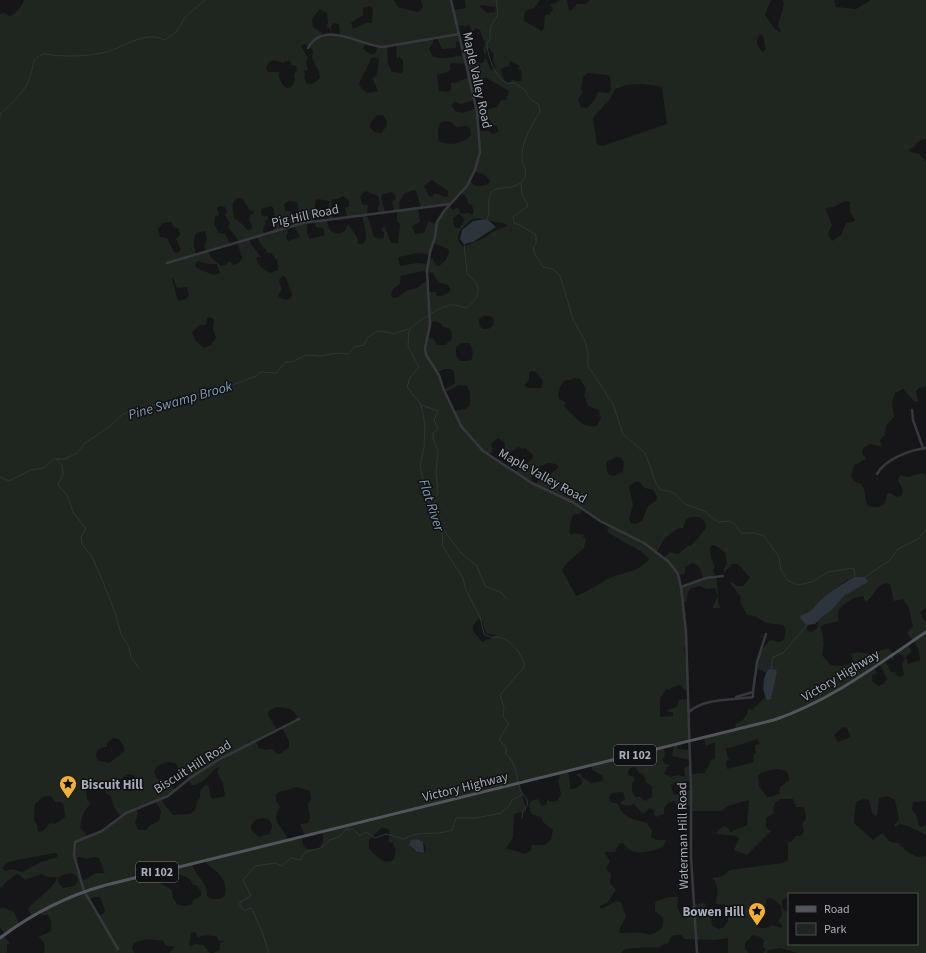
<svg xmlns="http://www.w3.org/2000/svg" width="926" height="953" viewBox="0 0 926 953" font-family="'Source Sans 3',sans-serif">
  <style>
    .green { fill: #1e261f; fill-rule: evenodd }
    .water { fill: #2c353c }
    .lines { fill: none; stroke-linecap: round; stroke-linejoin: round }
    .stream { stroke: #2c353c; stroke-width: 1 }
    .minor { stroke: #37383d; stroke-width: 2.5 }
    .major { stroke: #53555c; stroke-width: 3 }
    .labels { text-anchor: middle; stroke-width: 3; stroke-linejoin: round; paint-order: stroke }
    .shield { fill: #111113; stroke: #7b7e86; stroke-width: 1 }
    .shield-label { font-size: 12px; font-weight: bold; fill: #a8adb8 }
    .street-label { font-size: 13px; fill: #a8adb8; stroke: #111113 }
    .poi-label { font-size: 13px; font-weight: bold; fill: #a8adb8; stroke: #111113; text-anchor: start }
    .water-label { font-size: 14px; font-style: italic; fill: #7f9bb3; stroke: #111113 }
  </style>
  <rect width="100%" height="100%" fill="#161618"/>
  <g class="green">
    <path d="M24 0H394L398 7 417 12 420 11 423 6 421 0H450L453 10 466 8 465 0H540L534 8 525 11 524 21 542 31 544 28 545 15 550 14 553 9 550 4 556 3 560 0H567L569 11 573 9 577 4H586L590 0H771L765 15 774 28 781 33 778 25 784 5 783 0H834L836 7 856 9 871 0H926V139L921 140 908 151 919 154 926 161V386L919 388 916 391 918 401 915 402 903 389 895 393 892 402 894 417 886 426 885 435 880 440 882 447 870 444 863 448 862 453 866 459 854 465 851 476 855 482C859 483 861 483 863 487 868 494 861 506 874 507 879 508 881 506 885 503L887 494 890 493 897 497 902 495 903 491 898 480 900 475 909 477 921 473 926 475V608L920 612 924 620 926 621V801L913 802 912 809 917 817 919 826 922 827 926 825V835C918 831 910 826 900 824L896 827 894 825 899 819 895 800 887 796 879 798 877 817 872 813 869 800 863 799 856 802 854 823 873 840 882 833 890 842 898 843C904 850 909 853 918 857L926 856V953H797L781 948 768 950 767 953H763L766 949 763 947 764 940 760 937 753 935 745 943V949L749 953H728V938L715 940 684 939 682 935H674L670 938 669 943 662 945 659 948C657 947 629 948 626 949 624 949 623 951 621 953H213L220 950V943L225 941H219L216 936C211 936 202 934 198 938L195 932 191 933 189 946 196 944 203 945 210 953H169L174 948 173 946H166L163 941C154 939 140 938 133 944L132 949 135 953H44C46 947 44 940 38 937L50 932C52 925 52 921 48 915H42L40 911 31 915 28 909C33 901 56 887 57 877H48L41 874 25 880 20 875 16 874 5 883 2 888 0 887V14L4 13 10 16C18 12 21 8 24 0ZM481 5 496 7 495 12 487 13 480 7ZM370 6 373 9 372 23H366L353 29 351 23 363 15V8ZM320 9 327 13 328 23 326 26 330 29 331 34 322 36 321 32 313 27 312 19ZM333 23 339 24 340 35H332L331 27ZM461 25 465 27 469 25 472 32 476 28 480 30 485 44 483 49 486 58 483 63 474 64 470 42 462 46 463 55C454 57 443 60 434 57 432 57 431 52 429 49L433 43V39L437 38 442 49 456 48V42L460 40 457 26ZM761 34 763 36 766 49 763 52C757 48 754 39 761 34ZM304 44 309 46 313 51 312 58 319 72 320 78 314 83 307 84 304 78 305 74 304 71 308 70 306 62 308 58 301 46ZM365 44 377 47 376 52 372 55 363 49ZM396 46 397 59 400 57 403 60V72L401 73 392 72 388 63 387 47ZM490 48 491 52 494 53 493 60 496 69 491 70 485 56 487 49ZM373 57 379 59 377 75 373 79 378 91 368 93 362 89 359 84C362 74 369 67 371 58ZM274 60 284 63 285 61H290L291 65 296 66 297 70 294 74 295 81 291 87 287 88 282 84 278 75 280 72H268L266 68 269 62ZM510 61 520 66 518 69 521 70 522 77 521 81H515L514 79 508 83 505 81 501 72 502 68 509 66ZM453 63 460 64 465 63 469 77 455 83 451 82V89L448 92 439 91 437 75 450 71V64ZM588 73C595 74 601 74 608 75L610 78 611 91 608 93 598 92 594 101 587 108 581 107 578 99 583 92 581 89 583 77ZM485 77 509 91 506 100H501L497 107 478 112 476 108 463 113 455 111 452 106 453 103 457 102 461 104 474 100 471 86H482ZM641 84 659 86 662 88 667 124 602 146 597 144 593 118 610 99 615 89 626 85ZM377 115H383L387 121V126L381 133 374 132 370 126 371 122ZM478 118 489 119 493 125 497 126 498 132 493 134 489 131H480ZM445 121 451 122 456 127 466 126 470 128 471 135C464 144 447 147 438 140V130L440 123ZM475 171 486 176 490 181 488 184C480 186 476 188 470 181ZM432 180 448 191V196L445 197 435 193 432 197 429 196 424 186ZM413 190 416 191 421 207 450 205 462 193 467 198 468 204 472 205 474 211 472 215 469 213 461 214 458 207 453 210 449 206 436 223 428 222 424 233 415 234 412 226 420 222 418 208 400 210 399 203 404 194ZM365 191 378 196 380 203 378 207V213L385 211 381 198 383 194 392 192 396 196 395 200 392 201 394 211H397V221L400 224 398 243H391L385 227 381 229 384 232V237L381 239 374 237 367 215 368 205 362 204 360 197ZM343 196 349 201V206L345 208 347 217 362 216C363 224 370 236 363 244H358L357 237 348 224 345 231 338 234 329 230 327 220 314 221 316 227 323 228 325 235 310 239 307 233V223L314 221 313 215 318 213 319 211 315 208V201L318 199 329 201 328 214 329 219H333L331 201 334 199H338ZM237 198 243 199 249 210 254 211V213L250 215 249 221 252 225V229L247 230 242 224 234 218C233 211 230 203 237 198ZM289 201 297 202 299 209 295 214 292 215 290 211H285L284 204ZM845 201 850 202V212L855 220 853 222 846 223 841 235 832 241 828 234 832 225 825 208 834 207ZM220 206 225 207 227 212 225 215 230 224 228 227 239 241 237 242 242 257 239 263 233 265 229 261 227 264 221 266 210 256 208 251 230 243 225 234 219 233 214 224 215 216 219 215 217 208ZM272 206C277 215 272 223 274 231L264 234 263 229 266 223 265 220H268V216H262L261 209ZM459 214 465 219 460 228H456L454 225 453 218ZM472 219C484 217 493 223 504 223L507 226 496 230 484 238 463 247C451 234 464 227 472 219ZM171 222 174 227 179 229 180 235 176 239 181 250 178 253 174 252 167 238 160 237 158 229 163 223ZM294 226 300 237 288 241 286 236 288 233 287 228ZM205 231 207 239 204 246 206 251 196 254C193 245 193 241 196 233ZM257 236C258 243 264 247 268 253H271L277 260 278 270 270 273C264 270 255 263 257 257H261L251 244 249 239ZM433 243 448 249 449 253 446 260 439 266 435 264 433 259 429 258 428 264 416 263 400 266 398 259 399 257 418 253 429 254ZM198 261 207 264H217L220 273 213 275 197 268 195 265ZM422 271 433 273 438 282 448 285 450 289 449 293 441 296H437L436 292H428L427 282 422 283C418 290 411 288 405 292 400 295 400 297 394 298L391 296 393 289 400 284 401 276ZM282 276 286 277 292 295 291 298 286 300 279 297 278 294 282 290 279 280ZM173 278 177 288 187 287 189 295 186 299 178 301 172 279ZM484 316H491L494 319 493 326 488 329H482L479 324V319ZM210 317 214 319 213 329 216 338 211 345 204 348 195 340 192 332 200 325H206L207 318ZM435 321 440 323 443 327 449 328 452 332V339L445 345H437L434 339 428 338 430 323ZM461 343H469C473 348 473 353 472 359L468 361H460L456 356V347ZM444 369H451L454 372 455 384 443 390 438 372ZM532 371 536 372 543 381 541 388H528L524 385 529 380V373ZM574 378 580 379 586 389 584 395 588 406 599 410 601 418 597 426C581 429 574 415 564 406L566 402 559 399C557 393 560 385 565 380H570ZM459 385 467 386 470 393V405L466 409 454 411 445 392ZM498 438 505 443V452H511L519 447 522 449 525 448 533 455V458C528 464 521 465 516 472L489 455 493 451 491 444ZM617 457 621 458 624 462 623 471 614 476 609 475 607 471 606 462ZM548 463 556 464 559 467 549 475 547 480H539L535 485 530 481 538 467ZM635 482H639L645 488 653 490 657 497 656 501 648 506 642 521 636 524 631 523 629 519 633 505 629 486ZM583 509 609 526 607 531 610 534 642 552 649 559C640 571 626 572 612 577 600 582 588 592 576 596L562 570 567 563 584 548 586 539 583 537 584 535 574 533 571 535 569 532 572 516 575 514H580ZM690 517H699L705 522 706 528 691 546H688L678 554 670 552 664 557 657 552 665 538 677 529 683 528 686 520ZM712 545 716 546 725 552 727 564 724 569V573L732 564H738L750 578 743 586H737L732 582 730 583 741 597 740 602 747 615 755 616 766 623 783 625 786 629 784 640 779 642 770 640C763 647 756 659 757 669L762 670 765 673 767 671 777 673 773 684 772 696 767 700 765 697 752 710 748 709C747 717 743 721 735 724L736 729 704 738 706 746 715 742V759L711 760 705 773 691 774 690 765 684 768 685 777 678 775 671 777 664 774 667 767 671 765 665 764 662 760 665 756 664 748 674 746 672 756 690 760 689 750 678 749 677 745 689 741 688 699 679 700 678 706 666 711 673 713V716L660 717V698L667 688 668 690 673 687 681 685 684 690 688 689 687 658H685L684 647 686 646 683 603 687 601 688 592 691 588 700 586 706 589 715 588 718 596 712 608H721L718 603C719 594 716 586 717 576H715L713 570 715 567 711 557 710 548ZM692 563C701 564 701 571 703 579L681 586 679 575 685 573V567ZM857 577H865L867 582 844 596 831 611 823 616 818 621V628L811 632 807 630V625L801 615C818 609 827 592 843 583 847 580 853 579 857 577ZM887 583 890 584 894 601 903 599 909 608 913 627 907 633 919 649 920 660 908 664 906 656 912 652 908 644 896 651 905 658 902 665 904 675 900 677 897 676 895 672H891L884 660 889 656 894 661 893 653 888 648 871 654 858 652 851 654 853 661C849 667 839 666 831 665L822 655 824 644 821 627 823 625 838 621V611C844 603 853 597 863 596L866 602C874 597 875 585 887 583ZM478 619 482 620 486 634 497 635 482 642 473 631V626ZM879 663 887 679 884 684 878 686 872 681V675L877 673 873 667ZM277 707C285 708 293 707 297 717L294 721 282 728 289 741V747L280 754 276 753 272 749 266 750 259 748 255 741 277 730 268 715V711ZM843 727 847 728 851 737 838 742 834 735ZM113 738 118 739C122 743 125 746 124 752L109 763 99 761 96 756C97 749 100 747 107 747V743ZM758 739 760 744 755 745 756 754H753L754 762 727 769 726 762 730 758H728L726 749ZM168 762 175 763 182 773 186 774 191 785C203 786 209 773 218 767L219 768 217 772 223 783 225 796 213 799 210 796 209 787 206 784 200 791V798L197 801 195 810 190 814 173 815 164 804 162 799 175 790 167 780 157 779 154 772 157 766ZM592 766V770L602 775 603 781 591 783 582 777 581 773 576 774 581 778 582 784 574 789H570C570 783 570 778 568 772ZM634 767 637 769 639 773 643 774 646 782 652 786V797L645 801 640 797H636L632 792V783L635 780 634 777 628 775V771L630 768ZM777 769 786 771 789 776V780L780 787 779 794 771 797H767L759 786 758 775C764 771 771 770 777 769ZM128 774 133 775 137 780V786L129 791 125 790 120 784 121 779ZM559 774 560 778 558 780 561 794 558 800 552 802 547 800V804L542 806 538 799 531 801 529 805 531 814 541 817 543 822 553 830 551 840 545 845H532L530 851 525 854 506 848 513 838 514 814 526 811 519 780H522V782ZM691 781V790L685 791 675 795 673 793 671 786 673 783ZM98 784 103 785 106 793 111 797 114 807 120 816 99 833 87 837 85 832 80 828C81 819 84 809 91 804L87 799 86 789ZM296 787 310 791 311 799 308 804 310 818 308 823 300 824 305 836 323 832V842L318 849H306L303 844 302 837 288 840C284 826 269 823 280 807L276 801V794C282 789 289 791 296 787ZM623 792 625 799 620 803C625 807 629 806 634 804L643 814 650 808 652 810H654V815L656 817 664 814V808L668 803 674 801 678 807 682 805 691 806V811H722L727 806 749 800 747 825 730 832 728 828 725 826 718 830 716 834 736 836 739 839 734 850 747 855 772 830H768L766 825V818L774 813 773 808 775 803 781 799H793L796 807H803L805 810 806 819 802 823 804 831 801 836H796L791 842H788V860L783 863 730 870 723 876 712 878C721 887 716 894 716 904L727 905 728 921 724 927 719 929 712 926 711 918 706 913 705 903 694 904V915H681L677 907 678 897C672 896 659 899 655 903V911L663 918C664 930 660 930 650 935 640 931 629 933 620 933L619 930 626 917 621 902 616 901 602 909 599 906 607 903 616 890 610 883 611 874 606 869 610 861 604 852H615L619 844 623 843C633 858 649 852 663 847L666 840H656L651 837 652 831 647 823C633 819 623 818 618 804L611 802 609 797 612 793ZM47 796H51L55 802H61L64 805 65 817 55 824 50 823 43 831 39 832 37 830 38 827 34 820 35 804 43 797ZM156 802 161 811 159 821 150 825 146 830H138L135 823 138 814 136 809ZM264 818C273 820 274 827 269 834L259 837 251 830V825L257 819ZM382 827 389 830 390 835 388 842 393 843 396 850 394 859C384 867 376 855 369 849V840ZM415 839C423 840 427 845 425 853H418L410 847V842ZM55 853 58 854 57 857 41 862 22 872 13 869 5 871 2 868 7 863 12 861ZM80 857 87 859 94 857 99 858 105 873H96L82 881 75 858ZM205 860 207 864C217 872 228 878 225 895L220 899H211L207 896C208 882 196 877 192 864ZM173 868 174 872 190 879 193 885H196L201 891V896L193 900 192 904 184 906 177 904 173 898 172 890 160 883 157 872ZM72 873 76 876 78 881 74 886 63 888 59 884 58 878 62 875ZM789 894H917V944H789V912L785 911 782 907V900L789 897ZM94 897H100L105 910 103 914 97 916 88 901ZM772 898 781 906 782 916 778 921 782 925V928L771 925 768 928H759L752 915 751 903 766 905 767 899Z"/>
    <polygon points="2,907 14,912 19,923 5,934 0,927 0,909"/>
    <polygon points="3,936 10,943 7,945 7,953 0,953 0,938"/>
  </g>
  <g class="water">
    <polygon points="487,219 496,227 473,242 464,244 460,239 462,230 473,221"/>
    <path d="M855 577H865L868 582 844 596 831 611 823 616 815 624 807 625 800 618 801 615C814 611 813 607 823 598 831 591 845 582 855 577Z"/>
    <path d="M771 669 776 670 777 672 771 699 767 700C762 693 762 677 768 670Z"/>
    <polygon points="417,839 423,842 424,853 417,852 409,845 411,840"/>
  </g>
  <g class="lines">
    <g class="stream">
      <path d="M0 117V114C11 104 26 91 30 77 34 66 31 58 44 54 64 57 86 57 106 52 125 47 145 30 165 40L176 32 186 16 205 0"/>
      <path d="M521 184 522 194 528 206 513 217 514 223 520 225 536 235V243L533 249C535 256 540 260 543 267L553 269 560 276 573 319 585 341 588 354V366L613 404 623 434 645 453 656 483 660 489 674 493 685 504 704 511 718 522 729 521 735 524 741 533H754L764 536 779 557 781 570 787 580 798 585 812 582 828 572 853 568 855 573 854 577"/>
      <path d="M487 219C491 211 486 200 492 192 499 184 514 193 525 178L526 169C514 155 531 125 540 112L539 105 530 99 525 90 515 83C498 89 487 56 487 43L490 39V28L498 14 496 0"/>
      <path d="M464 244 467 273C469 277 472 277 474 280 483 290 475 302 466 308 461 307 456 304 450 305 441 306 416 322 409 330L408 346 419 367 410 378 407 387 421 405 425 424 424 448 420 467 431 510 442 528 443 547 463 578 466 590 480 617 484 634C490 639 495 636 502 638 511 641 525 657 524 667L500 695 504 707 503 717 509 723 499 740 506 747V754C517 764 516 776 520 789 523 796 529 798 527 806L523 811 522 818"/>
      <polyline points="421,405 438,411 434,420 438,429 433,433 433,438 438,451 436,472 438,493 431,509"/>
      <polyline points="57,459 62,466 63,474 58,485 67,495 73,512 86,529 81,536 82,544 92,557 101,577 116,615 121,634 129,647 131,657 139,668"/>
      <polyline points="0,477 9,481 31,470 44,468 54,459 65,459 77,453 85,443 109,427 123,414 161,403 168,404 180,398 192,398 206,390 230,386 256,376 261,372 276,373 286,362 292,362 306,355 320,356 338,353 349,354 354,347 364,345 368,337 376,332 382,331 394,334 408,329"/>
      <polyline points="443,529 461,553 477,566 485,586 502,593 506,599"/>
      <polyline points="865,577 889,561 898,549 918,539 926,530"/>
      <polyline points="771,669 773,657 783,653 808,624"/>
      <path d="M269 953 262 932 252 909 249 908 245 911 240 906V902L251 896 243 880 255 866 275 863 282 866 291 858 300 860 305 852 321 848 330 840 339 837 346 829H353L360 836 366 832 375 838 386 834 404 839C419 829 433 837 452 830L456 818H476L501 813 509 806 512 800 523 794"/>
    </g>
    <g class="minor">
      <polyline points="451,0 477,112 480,152 475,170 467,186 444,211 437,222 435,237 430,252 427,271 430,325 425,348 426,355 439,375 443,388 461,426 483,451 532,483 574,503 600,521 644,543 669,562 678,574 681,587 686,632 691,790 691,857 697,953"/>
      <path d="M308 48C325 19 360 46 383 47L459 34"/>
      <polyline points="167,263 303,223 450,204"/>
      <polyline points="912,410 913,420 923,448"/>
      <path d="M877 474C885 459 910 450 926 448"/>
      <polyline points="681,587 706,578 723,576"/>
      <polyline points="736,697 753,692 757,662 766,634"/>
      <path d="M689 712C703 698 734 700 753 697V692"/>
      <polyline points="118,949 84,891 74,855 75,842 102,831 126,813 168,796 190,778 218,760 299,719"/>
    </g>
    <path class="major" d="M0 938C33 913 66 896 106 885L774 720C830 701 877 665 926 632"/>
  </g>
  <defs>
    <symbol id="sight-pin" viewBox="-11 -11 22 30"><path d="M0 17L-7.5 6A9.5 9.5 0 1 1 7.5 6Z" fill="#f2b134" stroke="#111113"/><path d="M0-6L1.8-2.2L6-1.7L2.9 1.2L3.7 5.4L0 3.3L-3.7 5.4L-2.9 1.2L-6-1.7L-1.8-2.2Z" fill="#111"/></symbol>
  </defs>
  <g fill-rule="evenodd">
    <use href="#sight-pin" x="58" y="774" width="20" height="27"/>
    <use href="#sight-pin" x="747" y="901" width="20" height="27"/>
  </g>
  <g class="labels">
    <g class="shield">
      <rect x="614" y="745" width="42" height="20" rx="3"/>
      <rect x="136" y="862" width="42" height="20" rx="3"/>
    </g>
    <g class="shield-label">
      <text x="635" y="759">RI 102</text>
      <text x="157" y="876">RI 102</text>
    </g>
    <g class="street-label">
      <text transform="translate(478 80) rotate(78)" y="5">Maple Valley Road</text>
      <text transform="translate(305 215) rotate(-12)" y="5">Pig Hill Road</text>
      <text transform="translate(543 475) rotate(29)" y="5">Maple Valley Road</text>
      <text transform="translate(840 675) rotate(-31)" y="5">Victory Highway</text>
      <text transform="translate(192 766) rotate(-32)" y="5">Biscuit Hill Road</text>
      <text transform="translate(465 786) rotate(-14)" y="5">Victory Highway</text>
      <text transform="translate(682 836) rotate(-91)" y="5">Waterman Hill Road</text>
    </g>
    <g class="poi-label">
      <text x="81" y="789">Biscuit Hill</text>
      <text x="744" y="916" text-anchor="end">Bowen Hill</text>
    </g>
    <g class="water-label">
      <text transform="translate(180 400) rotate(-16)" y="5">Pine Swamp Brook</text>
      <text transform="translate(432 505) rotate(72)" y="5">Flat River</text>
    </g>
  </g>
  <rect x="788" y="893" width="130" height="52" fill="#111113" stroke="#4d4f55"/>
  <rect x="796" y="906" width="20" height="6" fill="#53555c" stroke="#4d4f55"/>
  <text x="824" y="913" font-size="12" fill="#a8adb8">Road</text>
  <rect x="796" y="923" width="20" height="12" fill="#1e261f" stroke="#4d4f55"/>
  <text x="824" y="933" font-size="12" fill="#a8adb8">Park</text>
</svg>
